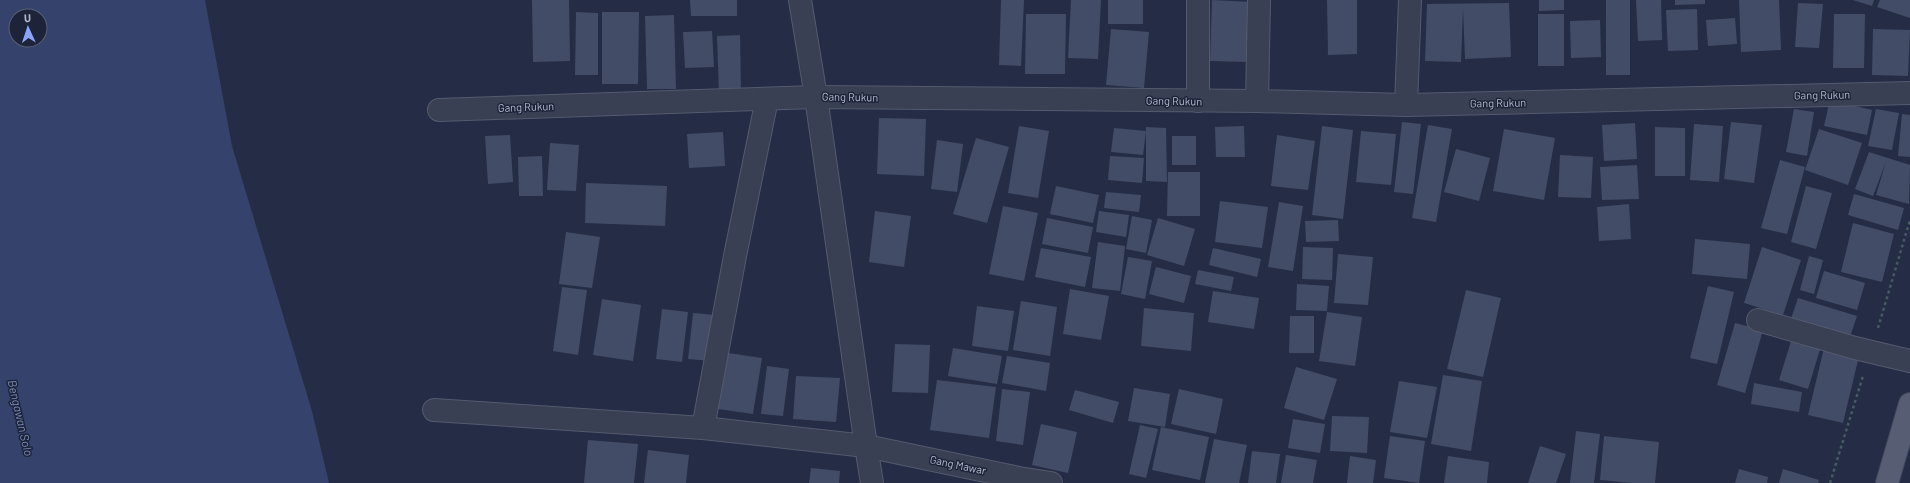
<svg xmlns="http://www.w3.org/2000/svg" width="1910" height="483" viewBox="0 0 1910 483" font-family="Barlow,sans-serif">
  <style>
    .water { fill: #34426c; fill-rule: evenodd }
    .building { fill: #434c67 }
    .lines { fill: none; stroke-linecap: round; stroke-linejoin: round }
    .minor-casing { stroke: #545a6f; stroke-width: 24 }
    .major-casing { stroke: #42485e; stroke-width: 24 }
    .path { stroke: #455a62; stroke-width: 2.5; stroke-dasharray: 3 3; stroke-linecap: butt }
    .minor { stroke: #394054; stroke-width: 22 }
    .major { stroke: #575e74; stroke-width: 22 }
    .labels { text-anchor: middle; stroke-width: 3; stroke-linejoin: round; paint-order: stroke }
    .street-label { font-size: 11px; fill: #b6bbce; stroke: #1d243a }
    .water-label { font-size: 12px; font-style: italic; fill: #7b8bb8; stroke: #1d243a }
  </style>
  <rect width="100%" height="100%" fill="#242d45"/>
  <path class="water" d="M0 0H205L232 146 312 411 329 483H0ZM16 16H40V40H16Z"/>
  <g class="building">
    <polygon points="532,0 569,0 570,61 533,62"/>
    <polygon points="690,0 737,0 737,16 691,16"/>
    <polygon points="1001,0 1024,0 1021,66 999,65"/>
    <polygon points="1071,0 1101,0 1098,59 1068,58"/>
    <rect x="1108" y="0" width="35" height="24"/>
    <polygon points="1212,0 1251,2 1249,62 1210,61"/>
    <polygon points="1327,0 1357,0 1357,54 1328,55"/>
    <polygon points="1539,0 1564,0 1564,10 1539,11"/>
    <rect x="1606" y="0" width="24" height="75"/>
    <polygon points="1636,0 1661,0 1662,40 1638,41"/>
    <polygon points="1675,0 1705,0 1705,4 1675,5"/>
    <polygon points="1739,0 1779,0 1781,50 1741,52"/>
    <polygon points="1853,0 1874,0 1872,6"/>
    <polygon points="1880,0 1910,0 1910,18 1877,7"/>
    <polygon points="1509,3 1511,57 1465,59 1463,9 1461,62 1425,61 1427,4"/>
    <polygon points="1798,3 1823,4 1819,48 1795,47"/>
    <polygon points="1697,9 1698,50 1668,51 1666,10"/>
    <polygon points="576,12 598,13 598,75 575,75"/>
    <polygon points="602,12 639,12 638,84 602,84"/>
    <polygon points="1026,14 1066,14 1065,74 1025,74"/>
    <rect x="1538" y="14" width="26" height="52"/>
    <polygon points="1834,14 1865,14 1864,68 1833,68"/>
    <polygon points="674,15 676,89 647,89 645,16"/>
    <polygon points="1735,18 1737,44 1708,46 1706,20"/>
    <polygon points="1600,20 1601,57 1571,58 1570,21"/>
    <polygon points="1111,29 1149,32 1144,88 1106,85"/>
    <polygon points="1873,29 1910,30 1908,76 1872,75"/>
    <polygon points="712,31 714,67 685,68 683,32"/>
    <polygon points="740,35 741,94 719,95 717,36"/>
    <polygon points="1830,100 1872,110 1867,135 1824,126"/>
    <polygon points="1794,109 1814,112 1807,156 1786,152"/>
    <polygon points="1876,109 1899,113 1892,150 1868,146"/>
    <polygon points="1902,114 1910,115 1910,157 1898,156"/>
    <polygon points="879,118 926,119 924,176 877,174"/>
    <polygon points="1402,122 1421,124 1413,194 1394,192"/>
    <polygon points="1731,122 1762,125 1754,183 1724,179"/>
    <polygon points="1635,123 1637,159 1604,161 1602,125"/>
    <polygon points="1694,124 1723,126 1719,182 1690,180"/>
    <polygon points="1428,125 1452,129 1436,222 1412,218"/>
    <polygon points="1019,126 1049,131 1038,198 1008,193"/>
    <polygon points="1244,126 1245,157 1216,157 1215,127"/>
    <polygon points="1322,126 1353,130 1343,219 1312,215"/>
    <polygon points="1146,127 1166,128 1167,182 1146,181"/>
    <polygon points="1655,127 1685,128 1685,176 1655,176"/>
    <polygon points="1114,128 1146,131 1143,155 1111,152"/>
    <polygon points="1504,129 1555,138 1544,200 1493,191"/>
    <polygon points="1819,129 1862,143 1848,185 1805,170"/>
    <polygon points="1361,131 1396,134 1391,185 1356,182"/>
    <polygon points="723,132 725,166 689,168 687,134"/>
    <polygon points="510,135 513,182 488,184 485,136"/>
    <polygon points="1277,135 1315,141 1308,190 1271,186"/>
    <rect x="1172" y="136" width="24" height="29"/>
    <polygon points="976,138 1009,147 987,223 953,214"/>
    <polygon points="937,140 963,144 957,192 931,189"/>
    <polygon points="550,143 579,145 576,191 547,190"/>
    <polygon points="1456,149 1490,158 1479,201 1444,192"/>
    <polygon points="1869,152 1910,165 1909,204 1876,195 1886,162 1873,196 1855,189"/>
    <polygon points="1560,155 1593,157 1591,198 1558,197"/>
    <polygon points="542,156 543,196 519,196 518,157"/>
    <polygon points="1110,156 1144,158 1142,183 1108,180"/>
    <polygon points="1780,160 1805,167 1787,234 1761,228"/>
    <polygon points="1637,165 1639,199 1602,200 1600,167"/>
    <polygon points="1168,172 1200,172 1200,216 1167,216"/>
    <polygon points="586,183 667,186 665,226 585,223"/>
    <polygon points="1056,186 1099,195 1093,223 1050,214"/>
    <polygon points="1806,186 1832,193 1816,249 1791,242"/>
    <polygon points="1106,192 1141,195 1139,212 1104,208"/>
    <polygon points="1854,194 1904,208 1898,230 1848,215"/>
    <polygon points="1220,201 1268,207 1262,248 1215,242"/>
    <polygon points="1279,202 1303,206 1293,271 1268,267"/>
    <polygon points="1629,204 1631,239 1599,241 1597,207"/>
    <polygon points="1003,206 1038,213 1024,281 989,274"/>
    <polygon points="875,211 911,216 904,267 869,262"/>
    <polygon points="1099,211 1129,215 1126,237 1096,232"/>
    <polygon points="1132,216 1152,220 1146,253 1126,249"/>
    <polygon points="1047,218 1093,227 1088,253 1042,244"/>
    <polygon points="1158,218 1195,229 1184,266 1147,255"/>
    <polygon points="1338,220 1339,241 1306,242 1305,221"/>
    <polygon points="1853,223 1894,234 1882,282 1841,272"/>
    <polygon points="566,232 600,237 592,288 559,284"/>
    <polygon points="1695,239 1750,244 1747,279 1692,274"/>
    <polygon points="1098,242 1125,246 1120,291 1092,288"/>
    <polygon points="1303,247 1333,248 1332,280 1302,279"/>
    <polygon points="1762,247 1801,260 1783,315 1744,303"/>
    <polygon points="1041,248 1091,257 1085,287 1035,277"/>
    <polygon points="1213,248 1261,259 1257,277 1209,265"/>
    <polygon points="1338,254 1373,257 1368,305 1334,303"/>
    <polygon points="1809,256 1823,260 1814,294 1800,290"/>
    <polygon points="1128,257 1152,261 1145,299 1121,294"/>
    <polygon points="1156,267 1191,276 1184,303 1149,294"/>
    <polygon points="1198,270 1234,277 1231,291 1195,284"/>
    <polygon points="1824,271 1865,283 1857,310 1816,298"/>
    <polygon points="1297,284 1329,286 1327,311 1296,310"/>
    <polygon points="1708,286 1734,292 1717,364 1690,358"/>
    <polygon points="562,287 587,290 578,355 553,351"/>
    <polygon points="1070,289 1109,296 1101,340 1063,334"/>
    <polygon points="1466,290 1501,298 1483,377 1447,369"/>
    <polygon points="1213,291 1259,298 1254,329 1208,322"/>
    <polygon points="1798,298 1857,316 1849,340 1790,322"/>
    <polygon points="602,299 641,305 633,361 593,355"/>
    <polygon points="1021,301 1057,307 1050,356 1013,350"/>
    <polygon points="977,306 1014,311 1008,351 972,346"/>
    <polygon points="1144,308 1194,313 1191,351 1141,346"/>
    <polygon points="662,309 688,312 682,362 656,359"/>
    <polygon points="1327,312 1362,317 1355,366 1319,361"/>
    <polygon points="693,313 716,315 711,361 688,359"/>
    <polygon points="1290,316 1314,316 1314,353 1289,353"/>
    <polygon points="1735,323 1763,330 1745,393 1717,385"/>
    <polygon points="1792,338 1821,346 1808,389 1779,380"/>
    <polygon points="895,344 930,345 928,393 892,392"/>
    <polygon points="953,348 1002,356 997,384 948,376"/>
    <polygon points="1824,348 1859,356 1843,423 1808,415"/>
    <polygon points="728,353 762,358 753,414 718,409"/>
    <polygon points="1007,356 1050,363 1046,391 1002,383"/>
    <polygon points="767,366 789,369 783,416 761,414"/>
    <polygon points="1296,367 1337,379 1324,420 1284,408"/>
    <polygon points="1443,375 1482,381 1471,451 1431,444"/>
    <polygon points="796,376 840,378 836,422 793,419"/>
    <polygon points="937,380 996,387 989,438 930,430"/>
    <polygon points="1399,381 1437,387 1427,438 1390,432"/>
    <polygon points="1754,383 1802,392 1799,412 1751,404"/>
    <polygon points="1134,388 1170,394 1165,427 1128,421"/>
    <polygon points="1002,389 1030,392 1023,445 996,441"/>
    <polygon points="1179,389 1223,399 1216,434 1171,424"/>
    <polygon points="1075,390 1119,402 1113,423 1069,410"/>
    <polygon points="1332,416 1369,417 1367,453 1330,451"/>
    <polygon points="1293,419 1325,424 1320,453 1288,448"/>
    <polygon points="1041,424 1077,432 1068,473 1032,465"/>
    <polygon points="1140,425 1158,429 1146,478 1129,474"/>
    <polygon points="1161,427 1209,437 1200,480 1152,470"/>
    <polygon points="1576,431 1600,434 1594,483 1570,483"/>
    <polygon points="1390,436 1425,441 1419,483 1384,478"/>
    <polygon points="1604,436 1659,442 1655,483 1632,483 1600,480"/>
    <polygon points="1214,439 1247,445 1239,483 1205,483"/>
    <polygon points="588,440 638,444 634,483 584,483"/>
    <polygon points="1540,446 1566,454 1556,483 1528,483"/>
    <polygon points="648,450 689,455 686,483 644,483"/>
    <polygon points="1252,451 1280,454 1276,483 1248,483"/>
    <polygon points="1286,455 1317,460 1313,483 1281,483"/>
    <polygon points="1350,456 1376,460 1373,483 1347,483"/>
    <polygon points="1448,456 1489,462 1487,483 1444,483"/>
    <polygon points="811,468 840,471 839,483 809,483"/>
    <polygon points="1739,469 1768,477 1767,483 1735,483"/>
    <polygon points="1783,469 1819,480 1818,483 1779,483"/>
  </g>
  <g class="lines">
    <defs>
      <g id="minor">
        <polyline points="800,0 816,97 866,446 1019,478 1051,483"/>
        <polyline points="1198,0 1198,101"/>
        <polyline points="1257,101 1259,0"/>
        <polyline points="1406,105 1410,0"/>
        <polyline points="439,110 816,97 1257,101 1406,105 1910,93"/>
        <polyline points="1758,320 1855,348 1910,361"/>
        <polyline points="434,410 703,428 866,446 872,483"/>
        <polyline points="703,428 735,256 767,99"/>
      </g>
      <polyline id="major" points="1887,483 1910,404"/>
    </defs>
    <use href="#minor" class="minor-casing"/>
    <use href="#major" class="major-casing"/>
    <g class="path">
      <polyline points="1878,328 1910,220"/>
      <polyline points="1830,483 1863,376"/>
    </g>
    <use href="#minor" class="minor"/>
    <use href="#major" class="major"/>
  </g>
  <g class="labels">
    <g class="street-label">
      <text transform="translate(1822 95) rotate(-1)" y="4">Gang Rukun</text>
      <text transform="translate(850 97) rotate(1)" y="4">Gang Rukun</text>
      <text transform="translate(1174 101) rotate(1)" y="4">Gang Rukun</text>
      <text transform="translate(1498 103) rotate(-1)" y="4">Gang Rukun</text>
      <text transform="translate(526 107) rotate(-2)" y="4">Gang Rukun</text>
      <text transform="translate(958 465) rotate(12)" y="4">Gang Mawar</text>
    </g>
    <g class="water-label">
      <text transform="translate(20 418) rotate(77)" y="4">Bengawan Solo</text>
    </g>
  </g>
  <g transform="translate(28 28) rotate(357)"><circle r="19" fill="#1d243a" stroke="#5a6075"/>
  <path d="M0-3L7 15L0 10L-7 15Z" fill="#8aa4ff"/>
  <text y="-6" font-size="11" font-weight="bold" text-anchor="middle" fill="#b6bbce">U</text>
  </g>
</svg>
